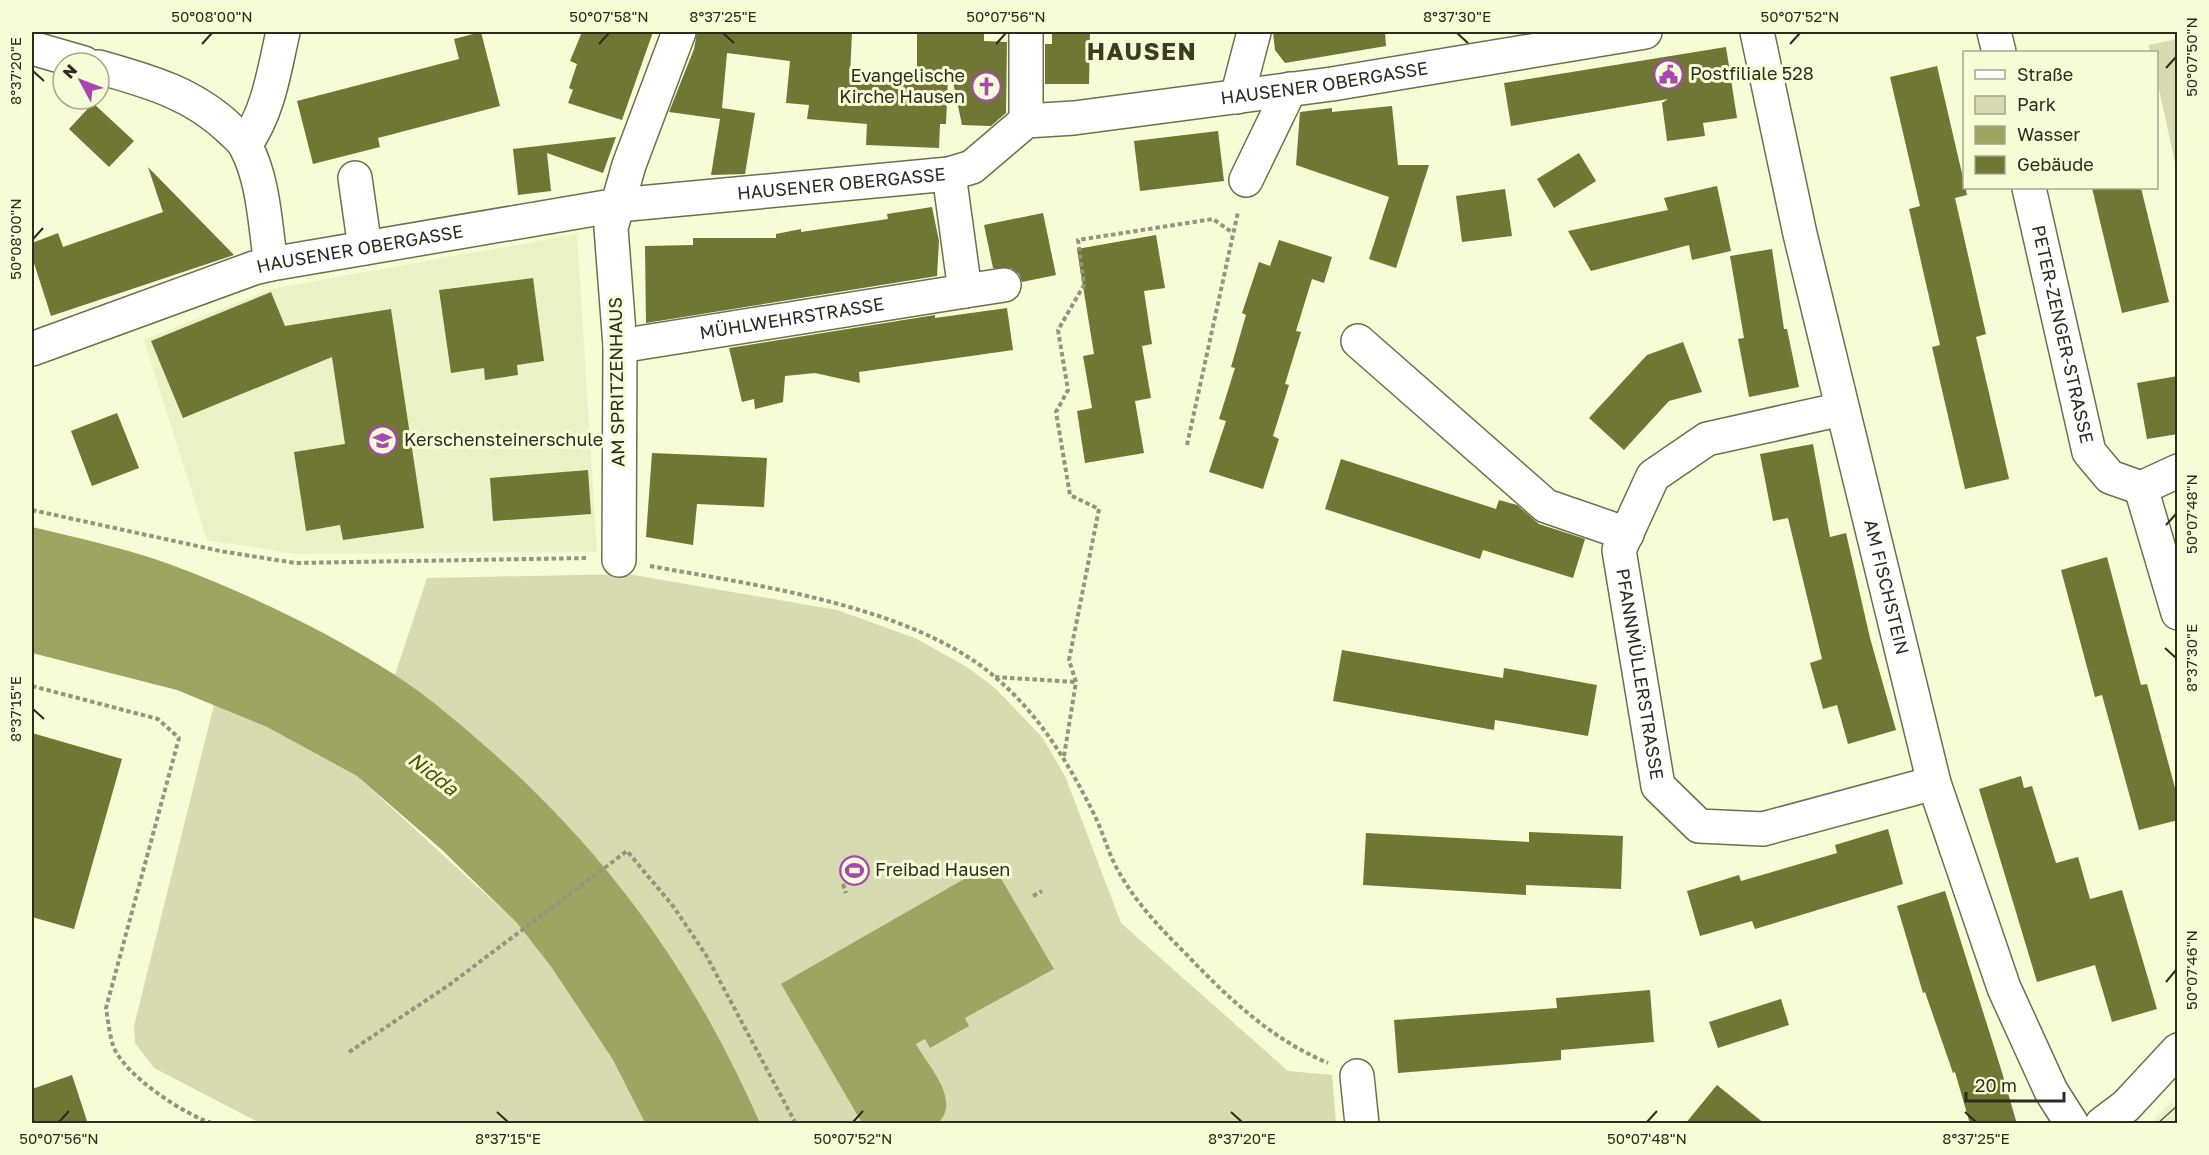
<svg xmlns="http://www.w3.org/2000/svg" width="2209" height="1155" viewBox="0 0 2209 1155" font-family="'Golos Text',sans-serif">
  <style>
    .built { fill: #ebf2c5 }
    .green { fill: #d6dcaf }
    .water { fill: #9da562 }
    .building { fill: #707634 }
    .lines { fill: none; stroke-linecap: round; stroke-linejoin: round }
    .minor-casing { stroke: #6c704f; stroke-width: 36 }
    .major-casing { stroke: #6c704f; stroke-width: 36 }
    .path { stroke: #93967c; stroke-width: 4; stroke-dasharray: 4.5 3; stroke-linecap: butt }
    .minor { stroke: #fff; stroke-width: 33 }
    .major { stroke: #fff; stroke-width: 33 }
    .tram { stroke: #595b48; stroke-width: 1.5 }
    .ticks { fill: none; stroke: #2b2c1e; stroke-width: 2 }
    .labels { text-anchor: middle; stroke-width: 6; stroke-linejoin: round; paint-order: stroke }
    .poi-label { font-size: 18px; fill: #2b2c1e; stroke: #f6fcd6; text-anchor: start }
    .street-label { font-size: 18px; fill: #2b2c1e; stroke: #f6fcd6 }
    .water-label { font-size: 20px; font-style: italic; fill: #4d5300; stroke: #f6fcd6 }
    .district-label { font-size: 24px; font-weight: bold; letter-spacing: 1.5px; fill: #3b3e1e; stroke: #f6fcd6 }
    .neatline { fill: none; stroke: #2b2c1e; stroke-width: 2 }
    .ticks-label { font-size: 15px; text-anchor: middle; fill: #2b2c1e }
  </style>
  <rect width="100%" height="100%" fill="#f6fcd6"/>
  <g class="built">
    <polygon points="577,234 597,552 296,554 207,540 144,340 271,289"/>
    <polygon points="2171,1102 2177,1108 2177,1123 2151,1123"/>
  </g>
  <g class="green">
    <polygon points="2177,39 2178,39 2177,172 2157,80 2156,52 2150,52 2149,45"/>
    <path d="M628 574 837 610 915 638 967 667 995 688 1042 737 1065 776 1121 923 1288 1071 1332 1075 1336 1123H760C679 936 561 794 395 675L427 578Z"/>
    <polygon points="214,705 267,727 357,776 517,923 552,968 613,1060 645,1123 260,1123 154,1068 135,1043 134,1026"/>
  </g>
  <g class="water">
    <path d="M32 527C78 538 125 548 169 564 247 593 325 630 395 675 429 697 460 724 491 751 610 856 697 978 760 1123H645L613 1060 552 968 517 923 441 849 357 776 267 727 177 690 32 653Z"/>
    <path d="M992 863 1054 969 965 1018 969 1026 930 1048 925 1039 916 1044C927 1065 963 1101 937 1124L862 1123 781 984Z"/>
  </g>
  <g class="building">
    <polygon points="481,32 500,106 378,138 380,147 313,164 297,101 459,59 454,39"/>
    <polygon points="582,32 653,32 622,120 568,103 573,90 569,88 577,64 570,61"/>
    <polygon points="697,32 852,32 850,76 917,78 917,32 984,32 984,41 1007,42 1006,113 991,126 962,125 952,77 948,77 946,124 940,124 939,148 866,145 867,124 807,119 809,105 786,103 790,61 727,53 722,108 755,113 745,174 711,175 720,119 669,112 694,49"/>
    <polygon points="1052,32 1090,32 1089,84 1045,84 1045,44 1052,44"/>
    <polygon points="1273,32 1385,32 1386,46 1285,63 1275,50"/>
    <polygon points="1726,47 1737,118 1703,123 1705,136 1667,141 1662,103 1668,99 1511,126 1504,83"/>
    <polygon points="1937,66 1967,195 1955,198 1986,334 1976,337 2009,479 1965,489 1932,347 1940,345 1909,209 1920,206 1890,77"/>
    <polygon points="93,103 134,141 109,167 69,129"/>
    <polygon points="1392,106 1398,165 1429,165 1396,268 1369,259 1389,197 1296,165 1300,112 1332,108 1332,112"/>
    <polygon points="1218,131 1224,181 1140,191 1134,141"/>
    <polygon points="616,137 603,173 547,153 551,191 518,195 513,149"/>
    <polygon points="1579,153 1596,181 1554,208 1537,179"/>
    <polygon points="148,167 234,255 51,316 32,257 32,243 58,233 63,247 163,212"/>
    <polygon points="1717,186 1731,251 1692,260 1689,245 1591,271 1568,231 1668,210 1664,198"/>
    <polygon points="2092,188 2141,188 2169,302 2122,313"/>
    <polygon points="1505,189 1512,236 1462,242 1456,196"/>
    <polygon points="932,207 939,241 937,276 646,323 645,246 693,245 693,238 776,238 776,234 801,229 801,232 888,219 887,214"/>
    <polygon points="1043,213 1056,275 1022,282 1019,274 1011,268 993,268 984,225"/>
    <polygon points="1156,235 1165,288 1144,291 1152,344 1142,346 1151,398 1135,401 1144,453 1085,463 1077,411 1092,408 1083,356 1094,354 1077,249"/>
    <polygon points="1279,240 1332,257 1324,283 1312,279 1296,331 1301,332 1285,384 1289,385 1273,436 1279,439 1263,489 1209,472 1226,421 1219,419 1235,368 1231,367 1246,315 1242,313 1259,262 1270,266"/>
    <polygon points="1772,249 1784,329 1787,329 1799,387 1749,397 1738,339 1744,338 1730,256"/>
    <polygon points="533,278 544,361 517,365 518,375 485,380 484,368 451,373 439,290"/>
    <polygon points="271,292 285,326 391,309 424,528 343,540 340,525 306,531 294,452 345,444 332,357 183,418 151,341"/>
    <polygon points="1007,308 1013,350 859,372 860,383 815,373 785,376 783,402 755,409 754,399 742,402 729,348 935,315 935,318"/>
    <polygon points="1683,342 1702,392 1669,401 1624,450 1589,418 1647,355"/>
    <polygon points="2178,376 2178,434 2147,439 2137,383"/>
    <polygon points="117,413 139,468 92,486 71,431"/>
    <polygon points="1813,444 1830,537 1846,533 1870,638 1896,730 1848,744 1837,705 1823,709 1810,663 1822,659 1788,518 1773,521 1760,454"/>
    <polygon points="652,453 767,458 764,507 697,504 693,545 646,537"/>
    <polygon points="1341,459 1496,509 1499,500 1517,505 1539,524 1585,539 1573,578 1483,550 1480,559 1325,509"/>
    <polygon points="588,470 591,514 493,521 490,478"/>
    <polygon points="2107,557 2141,685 2147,684 2178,799 2178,820 2139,830 2102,695 2095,697 2061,570"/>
    <polygon points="1342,650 1503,678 1504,668 1597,685 1588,736 1495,720 1494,730 1333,701"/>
    <polygon points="32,733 122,759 74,929 32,917"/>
    <polygon points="2021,776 2024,788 2032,786 2056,863 2078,857 2090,899 2122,890 2157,1009 2112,1022 2095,965 2037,982 1979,789"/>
    <polygon points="1888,829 1903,884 1755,929 1752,921 1700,936 1687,891 1739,875 1741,881 1837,853 1835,845"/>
    <polygon points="1529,832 1623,836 1621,889 1526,885 1526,895 1363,885 1366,833 1529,842"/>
    <polygon points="1945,891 2001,1069 2017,1124 1970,1124 1955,1072 1953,1073 1925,992 1923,993 1897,906"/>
    <polygon points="1650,990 1654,1042 1561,1050 1561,1060 1398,1073 1394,1020 1557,1008 1556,998"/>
    <polygon points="1781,999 1789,1025 1718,1048 1709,1022"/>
    <polygon points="72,1075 88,1124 32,1124 32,1089"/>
    <polygon points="1717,1085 1765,1124 1685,1124"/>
  </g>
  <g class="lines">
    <defs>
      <g id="minor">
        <polyline points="1026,32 1026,121"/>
        <path id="s1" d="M1757 32 1800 234 1934 783 2004 988 2051 1091 2072 1124"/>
        <polyline points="1994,32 1999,52"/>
        <polyline points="32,48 84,63"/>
        <path d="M99 67C148 81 193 93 231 130 236 135 243 140 246 147 264 181 265 226 271 264"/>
        <polyline points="1237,97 1254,32"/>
        <path d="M245 145C269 111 274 71 283 32"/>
        <polyline points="355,178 365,248"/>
        <polyline points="1246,180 1290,89"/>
        <path id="s2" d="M2029 188 2089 452 2110 477 2141 488 2178 613"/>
        <polyline points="965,291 1004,285"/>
        <polyline points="1358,341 1546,506 1627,534"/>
        <path id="s3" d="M620 346 965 291 949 174"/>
        <path id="s4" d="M32 349 254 268 271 264 618 205 949 174 972 167 1026 121 1074 118 1332 84 1645 32"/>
        <path id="s5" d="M1842 409 1707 439 1653 476 1619 550 1658 786 1699 826 1763 829 1934 783"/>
        <polyline points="2141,488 2178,471"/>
        <polyline points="619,560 620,346 611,228 629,165 679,32"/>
        <polyline points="1357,1076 1362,1124"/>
      </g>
      <polyline id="major" points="2102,1124 2126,1106 2178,1050"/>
    </defs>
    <use href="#minor" class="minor-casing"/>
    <use href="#major" class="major-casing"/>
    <g class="path">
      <polyline points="1187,445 1238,212"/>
      <polyline points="32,510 220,551 295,563 586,558"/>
      <path d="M650 566C755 585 913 606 995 677 1040 715 1069 764 1095 816 1104 835 1109 856 1120 874 1138 905 1161 929 1186 954 1228 998 1271 1039 1328 1063"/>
      <polyline points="995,677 1076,682"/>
      <path d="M32 686 158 719 179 738 106 1008C108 1020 109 1033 113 1045 122 1074 187 1117 215 1124"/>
      <polyline points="1064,756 1076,682 1069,660 1099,509 1070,495 1056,412 1068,390 1058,330 1084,285 1078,240 1213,219 1233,233"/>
      <polyline points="843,884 846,893"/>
      <polyline points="1033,896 1042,891"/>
      <polyline points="349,1052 449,985 627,851 673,906 706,955 796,1124"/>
    </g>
    <use href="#minor" class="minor"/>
    <use href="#major" class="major"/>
    <polyline class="tram" points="2157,1124 2178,1105"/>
  </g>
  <path class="ticks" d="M723 33 734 43M1457 33 1468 43M202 44 212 33M599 44 609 33M996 44 1006 33M1790 44 1800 33M2166 68 2176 57M33 71 44 81M33 239 43 228M2166 525 2176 514M2165 648 2176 658M33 709 44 719M2166 982 2176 970M497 1112 508 1122M1231 1112 1242 1122M1965 1112 1976 1122M59 1122 69 1111M853 1122 863 1111M1647 1122 1657 1111"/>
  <defs>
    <symbol id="civic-ring" viewBox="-11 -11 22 22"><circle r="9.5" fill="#f6fcd6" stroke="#a748b0" stroke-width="1.5"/><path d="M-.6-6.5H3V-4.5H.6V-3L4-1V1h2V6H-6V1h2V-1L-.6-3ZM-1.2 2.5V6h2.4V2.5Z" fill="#a748b0"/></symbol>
    <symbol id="church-ring" viewBox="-11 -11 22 22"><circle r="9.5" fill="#f6fcd6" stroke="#a748b0" stroke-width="1.5"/><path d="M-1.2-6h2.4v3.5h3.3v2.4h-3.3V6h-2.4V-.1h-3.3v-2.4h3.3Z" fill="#a748b0"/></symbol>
    <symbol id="school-ring" viewBox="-11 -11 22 22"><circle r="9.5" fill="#f6fcd6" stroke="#a748b0" stroke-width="1.5"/><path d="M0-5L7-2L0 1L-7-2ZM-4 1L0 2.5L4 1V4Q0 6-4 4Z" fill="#a748b0"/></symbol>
    <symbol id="stadium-ring" viewBox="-11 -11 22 22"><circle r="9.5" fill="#f6fcd6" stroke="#a748b0" stroke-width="1.5"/><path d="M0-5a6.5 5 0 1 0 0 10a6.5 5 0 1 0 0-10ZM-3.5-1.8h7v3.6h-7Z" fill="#a748b0"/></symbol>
  </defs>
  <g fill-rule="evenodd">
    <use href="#civic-ring" x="1652" y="58" width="33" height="33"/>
    <use href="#church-ring" x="970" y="70" width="33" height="33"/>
    <use href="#school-ring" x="366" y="424" width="33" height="33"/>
    <use href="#stadium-ring" x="838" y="854" width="33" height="33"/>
  </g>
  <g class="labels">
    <g class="poi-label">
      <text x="1690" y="80">Postfiliale 528</text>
      <text x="965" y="82" text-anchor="end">Evangelische<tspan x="965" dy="21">Kirche Hausen</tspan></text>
      <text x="404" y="446">Kerschensteinerschule</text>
      <text x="875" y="876">Freibad Hausen</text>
    </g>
    <g class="street-label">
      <text dy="6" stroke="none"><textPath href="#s4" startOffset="1334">HAUSENER OBERGASSE</textPath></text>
      <text dy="6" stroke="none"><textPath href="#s4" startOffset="830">HAUSENER OBERGASSE</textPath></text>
      <text dy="6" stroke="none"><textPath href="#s4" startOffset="344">HAUSENER OBERGASSE</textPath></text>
      <text dy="6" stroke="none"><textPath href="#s3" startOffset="174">MÜHLWEHRSTRASSE</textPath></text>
      <text dy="6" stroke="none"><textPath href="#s2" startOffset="150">PETER-ZENGER-STRASSE</textPath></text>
      <text transform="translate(617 382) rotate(-91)" y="6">AM SPRITZENHAUS</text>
      <text dy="6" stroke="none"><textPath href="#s1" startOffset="570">AM FISCHSTEIN</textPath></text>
      <text dy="6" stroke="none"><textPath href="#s5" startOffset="411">PFANNMÜLLERSTRASSE</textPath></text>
    </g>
    <g class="water-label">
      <text transform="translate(433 774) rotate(38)" y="7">Nidda</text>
    </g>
    <g class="district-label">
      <text x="1142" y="60">HAUSEN</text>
    </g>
  </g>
  <rect width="2209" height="1155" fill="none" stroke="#f6fcd6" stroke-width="66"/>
  <rect x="1963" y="51" width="195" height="138" fill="#f6fcd6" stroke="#a5a98c" stroke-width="1.5"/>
  <rect x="1975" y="70" width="30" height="9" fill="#ffffff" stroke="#a5a98c" stroke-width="1.5"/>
  <text x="2017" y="81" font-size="18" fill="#2b2c1e">Straße</text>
  <rect x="1975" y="96" width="30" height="18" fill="#d6dcaf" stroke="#a5a98c" stroke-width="1.5"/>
  <text x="2017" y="111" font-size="18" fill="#2b2c1e">Park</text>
  <rect x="1975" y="126" width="30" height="18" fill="#9da562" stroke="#a5a98c" stroke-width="1.5"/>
  <text x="2017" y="141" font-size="18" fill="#2b2c1e">Wasser</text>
  <rect x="1975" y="156" width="30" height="18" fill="#707634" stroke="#a5a98c" stroke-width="1.5"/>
  <text x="2017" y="171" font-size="18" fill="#2b2c1e">Gebäude</text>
  <g transform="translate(81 81) rotate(311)"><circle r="28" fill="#f6fcd6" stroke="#a5a98c" stroke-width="1.5"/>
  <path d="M0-4.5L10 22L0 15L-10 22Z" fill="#a748b0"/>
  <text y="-9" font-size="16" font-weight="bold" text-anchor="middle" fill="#2b2c1e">N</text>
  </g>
  <path d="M1966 1092v9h98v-9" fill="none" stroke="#2b2c1e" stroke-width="3"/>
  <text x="1975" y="1092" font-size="18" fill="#2b2c1e" stroke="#f6fcd6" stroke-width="4.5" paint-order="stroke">20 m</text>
  <rect x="33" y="33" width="2143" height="1089" class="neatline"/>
  <g class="ticks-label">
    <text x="212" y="22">50°08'00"N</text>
    <text x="609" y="22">50°07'58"N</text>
    <text x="723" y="22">8°37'25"E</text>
    <text x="1006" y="22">50°07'56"N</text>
    <text x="1457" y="22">8°37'30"E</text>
    <text x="1800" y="22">50°07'52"N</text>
    <text transform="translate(2192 57) rotate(-90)" y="5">50°07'50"N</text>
    <text transform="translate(16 71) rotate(-90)" y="5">8°37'20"E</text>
    <text transform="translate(16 239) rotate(-90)" y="5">50°08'00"N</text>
    <text transform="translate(2192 514) rotate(-90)" y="5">50°07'48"N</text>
    <text transform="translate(2192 658) rotate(-90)" y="5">8°37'30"E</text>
    <text transform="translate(16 709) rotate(-90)" y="5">8°37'15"E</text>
    <text transform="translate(2192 970) rotate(-90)" y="5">50°07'46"N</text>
    <text x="59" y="1144">50°07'56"N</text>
    <text x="508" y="1144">8°37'15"E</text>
    <text x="853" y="1144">50°07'52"N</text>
    <text x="1242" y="1144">8°37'20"E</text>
    <text x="1647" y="1144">50°07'48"N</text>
    <text x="1976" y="1144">8°37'25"E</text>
  </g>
</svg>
